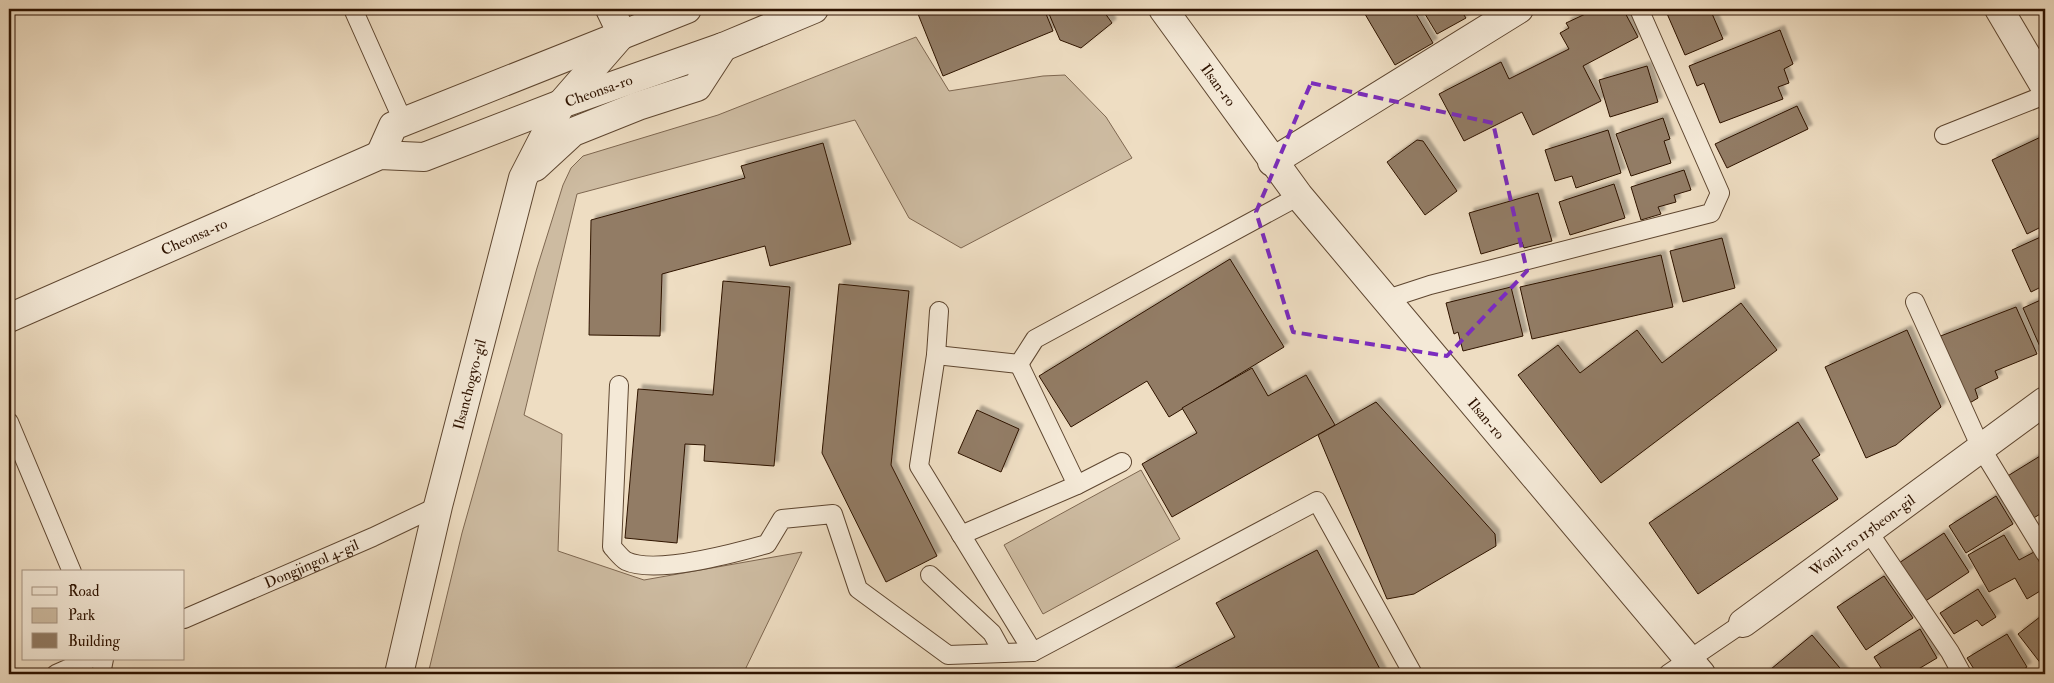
<svg xmlns="http://www.w3.org/2000/svg" width="2054" height="683" viewBox="0 0 2054 683" font-family="'IM FELL Double Pica',serif">
  <style>
    .green { fill: #cdbba1; stroke: #7e6750 }
    .building { fill: #927c65; stroke: #2e1300; filter: url(#shadow) }
    .lines { fill: none; stroke-linecap: round; stroke-linejoin: round }
    .service-casing { stroke: #5e4630; stroke-width: 20 }
    .minor-casing { stroke: #5e4630; stroke-width: 30 }
    .tertiary-casing { stroke: #5e4630; stroke-width: 30 }
    .service { stroke: #f4e9d7; stroke-width: 18 }
    .minor { stroke: #f4e9d7; stroke-width: 28 }
    .tertiary { stroke: #f4e9d7; stroke-width: 28 }
    .marked { fill: none; stroke: #7b2cbf; stroke-width: 4; stroke-dasharray: 10 6; stroke-linejoin: round }
    .labels { text-anchor: middle; stroke-width: 4; stroke-linejoin: round; paint-order: stroke }
    .street-label { font-size: 15px; fill: #2e1300; stroke: #f4e9d7 }
  </style>
  <defs>
    <filter id="shadow"><feDropShadow dx="4.5" dy="-4.5" stdDeviation="1" flood-color="#0004"/></filter>
  </defs>
  <rect width="100%" height="100%" fill="#eeddc2"/>
  <filter id="stains"><feTurbulence type="fractalNoise" baseFrequency=".004" numOctaves="4"/><feColorMatrix values="0 0 0 0 .2 0 0 0 0 .09 0 0 0 0 .02 0 0 0 .5 -.17"/></filter>
  <radialGradient id="worn" r=".72"><stop offset=".6" stop-color="#630" stop-opacity="0"/><stop offset="1" stop-color="#630" stop-opacity=".3"/></radialGradient>
  <g class="green">
    <polygon points="916,37 949,91 1043,76 1065,75 1106,117 1132,158 961,248 909,218 855,120 577,194 524,415 562,434 558,551 644,580 802,552 743,674 428,674 462,533 537,268 563,185 571,168 583,156 718,115"/>
    <polygon points="1141,470 1180,539 1043,614 1004,545"/>
  </g>
  <g class="building">
    <polygon points="916,9 1044,9 1053,31 943,76"/>
    <polygon points="1047,9 1102,9 1112,23 1081,48 1060,40"/>
    <polygon points="1362,9 1413,9 1433,43 1395,65"/>
    <polygon points="1422,9 1460,9 1466,18 1437,34"/>
    <polygon points="1596,9 1623,9 1638,37 1583,66 1601,101 1533,135 1522,112 1464,141 1439,94 1501,62 1509,79 1569,49 1560,33 1569,28 1566,23"/>
    <polygon points="1665,9 1710,9 1723,39 1685,55"/>
    <polygon points="1780,30 1793,64 1784,69 1789,83 1778,87 1783,99 1720,123 1704,83 1697,86 1689,66"/>
    <polygon points="1647,66 1658,102 1610,117 1599,80"/>
    <polygon points="1797,106 1808,129 1727,168 1715,144"/>
    <polygon points="1663,118 1670,139 1664,141 1671,163 1631,176 1616,134"/>
    <polygon points="1608,130 1621,173 1576,188 1572,176 1555,181 1545,150"/>
    <polygon points="2045,135 2045,225 2027,234 1992,160"/>
    <polygon points="1417,140 1423,141 1457,191 1425,215 1387,162"/>
    <polygon points="823,143 851,244 770,266 765,246 662,274 660,336 589,335 591,220 745,178 741,166"/>
    <polygon points="1684,170 1691,190 1674,195 1676,202 1658,207 1661,214 1641,220 1631,187"/>
    <polygon points="1614,184 1625,218 1570,235 1559,202"/>
    <polygon points="1538,193 1552,241 1524,248 1522,242 1481,254 1469,213"/>
    <polygon points="2045,235 2045,285 2031,292 2012,250"/>
    <polygon points="1722,238 1735,288 1683,302 1670,251"/>
    <polygon points="1661,255 1673,307 1532,339 1520,287"/>
    <polygon points="1230,259 1284,347 1169,417 1147,381 1071,427 1039,376"/>
    <polygon points="723,281 790,287 774,466 704,461 705,445 685,444 677,543 625,538 638,389 713,395"/>
    <polygon points="839,284 909,291 891,465 937,556 886,582 822,453"/>
    <polygon points="1511,287 1523,336 1463,351 1458,332 1454,334 1446,303"/>
    <polygon points="2045,298 2045,347 2041,349 2023,308"/>
    <polygon points="1741,303 1777,350 1601,483 1518,375 1558,345 1580,373 1637,330 1662,363"/>
    <polygon points="2016,307 2037,354 1995,371 1998,378 1975,389 1978,398 1968,404 1938,337"/>
    <polygon points="1907,330 1941,407 1896,445 1866,458 1825,367"/>
    <polygon points="1252,368 1268,396 1306,375 1335,425 1172,517 1142,464 1197,433 1182,408"/>
    <polygon points="1376,402 1495,534 1496,546 1414,594 1387,599 1318,435"/>
    <polygon points="977,410 1019,429 1001,472 958,453"/>
    <polygon points="1798,422 1820,455 1812,460 1838,499 1698,594 1649,523"/>
    <polygon points="2045,453 2045,511 2032,519 2006,477"/>
    <polygon points="1996,496 2013,524 1966,553 1949,526"/>
    <polygon points="2045,521 2045,533 2040,524"/>
    <polygon points="1944,533 1969,572 1921,604 1896,565"/>
    <polygon points="2004,535 2019,560 2034,552 2045,572 2045,588 2027,599 2015,578 1989,592 1968,555"/>
    <polygon points="1317,550 1382,673 1164,674 1235,637 1216,603"/>
    <polygon points="1884,576 1913,618 1866,650 1837,607"/>
    <polygon points="1978,589 1996,617 1982,626 1977,620 1954,634 1940,613"/>
    <polygon points="2045,613 2045,669 2018,634"/>
    <polygon points="1920,629 1937,658 1910,674 1885,674 1874,657"/>
    <polygon points="2007,634 2027,667 2015,674 2012,674 2009,669 2000,674 1977,674 1967,658"/>
    <polygon points="1812,635 1845,674 1765,674"/>
  </g>
  <g class="lines">
    <defs>
      <g id="service">
        <polyline points="353,9 403,121"/>
        <polyline points="1944,135 2045,95"/>
        <polyline points="1384,300 1430,285 1711,213 1720,193 1639,9"/>
        <polyline points="1915,302 1981,448 2045,553"/>
        <polyline points="939,311 936,355 919,466 1033,652"/>
        <polyline points="936,355 1019,364"/>
        <polyline points="1019,364 1035,339 1299,196"/>
        <polyline points="1019,364 1077,485"/>
        <path d="M619 385 612 547C616 551 621 558 626 561 656 575 735 553 767 544L782 519 833 514 858 589 948 655 1033 652 1317 501 1413 674"/>
        <polyline points="9,422 72,572"/>
        <polyline points="1868,531 1950,652 1962,674"/>
        <polyline points="961,535 1077,485 1122,462"/>
        <polyline points="930,575 992,633 1003,653"/>
        <path id="s1" d="M184 619 373 537 438 506"/>
        <polyline points="56,674 90,659"/>
        <polyline points="101,674 104,659"/>
        <polyline points="1668,674 1743,623"/>
      </g>
      <g id="minor">
        <polyline points="1999,9 2045,87"/>
        <polyline points="1272,162 1519,9"/>
        <path id="s2" d="M1743 623 2045 401"/>
      </g>
      <g id="tertiary">
        <path id="s3" d="M1163 9 1299 196 1701 674"/>
        <polyline points="380,155 393,126 687,9"/>
        <polyline points="535,167 573,132 638,106 697,87 723,47"/>
        <path id="s4" d="M9 318 380 155 424 157 561 104 723 47 814 9"/>
        <path id="s5" d="M399 674 438 506 523 178 561 104 622 34 610 9"/>
      </g>
    </defs>
    <use href="#service" class="service-casing"/>
    <use href="#minor" class="minor-casing"/>
    <use href="#tertiary" class="tertiary-casing"/>
    <use href="#service" class="service"/>
    <use href="#minor" class="minor"/>
    <use href="#tertiary" class="tertiary"/>
  </g>
  <path class="marked" d="M1311 83 1493 123 1527 271 1447 356 1293 332 1256 212Z"/>
  <g class="labels">
    <g class="street-label">
      <text dy="5" stroke="none"><textPath href="#s3" startOffset="94">Ilsan-ro</textPath></text>
      <text dy="5" stroke="none"><textPath href="#s4" startOffset="636">Cheonsa-ro</textPath></text>
      <text dy="5" stroke="none"><textPath href="#s4" startOffset="202">Cheonsa-ro</textPath></text>
      <text dy="5" stroke="none"><textPath href="#s5" startOffset="298">Ilsanchogyo-gil</textPath></text>
      <text dy="5" stroke="none"><textPath href="#s3" startOffset="522">Ilsan-ro</textPath></text>
      <text dy="5" stroke="none"><textPath href="#s2" startOffset="148">Wonil-ro 115beon-gil</textPath></text>
      <text dy="5" stroke="none"><textPath href="#s1" startOffset="139">Dongjingol 4-gil</textPath></text>
    </g>
  </g>
  <rect width="2054" height="683" fill="none" stroke="#eeddc2" stroke-width="30"/>
  <rect x="10" y="10" width="2034" height="663" fill="none" stroke="#2e1300" stroke-width="2.5"/>
  <rect x="15" y="15" width="2024" height="653" fill="none" stroke="#2e1300"/>
  <rect x="22" y="570" width="162" height="90" fill="#f4e9d7" stroke="#a59381"/>
  <rect x="32" y="587" width="25" height="8" fill="#f4e9d7" stroke="#a59381"/>
  <text x="68" y="596" font-size="15" fill="#2e1300">Road</text>
  <rect x="32" y="608" width="25" height="15" fill="#cdbba1" stroke="#a59381"/>
  <text x="68" y="620" font-size="15" fill="#2e1300">Park</text>
  <rect x="32" y="633" width="25" height="15" fill="#927c65" stroke="#a59381"/>
  <text x="68" y="646" font-size="15" fill="#2e1300">Building</text>
  <rect width="100%" height="100%" filter="url(#stains)"/>
  <rect width="100%" height="100%" fill="url(#worn)"/>
</svg>
